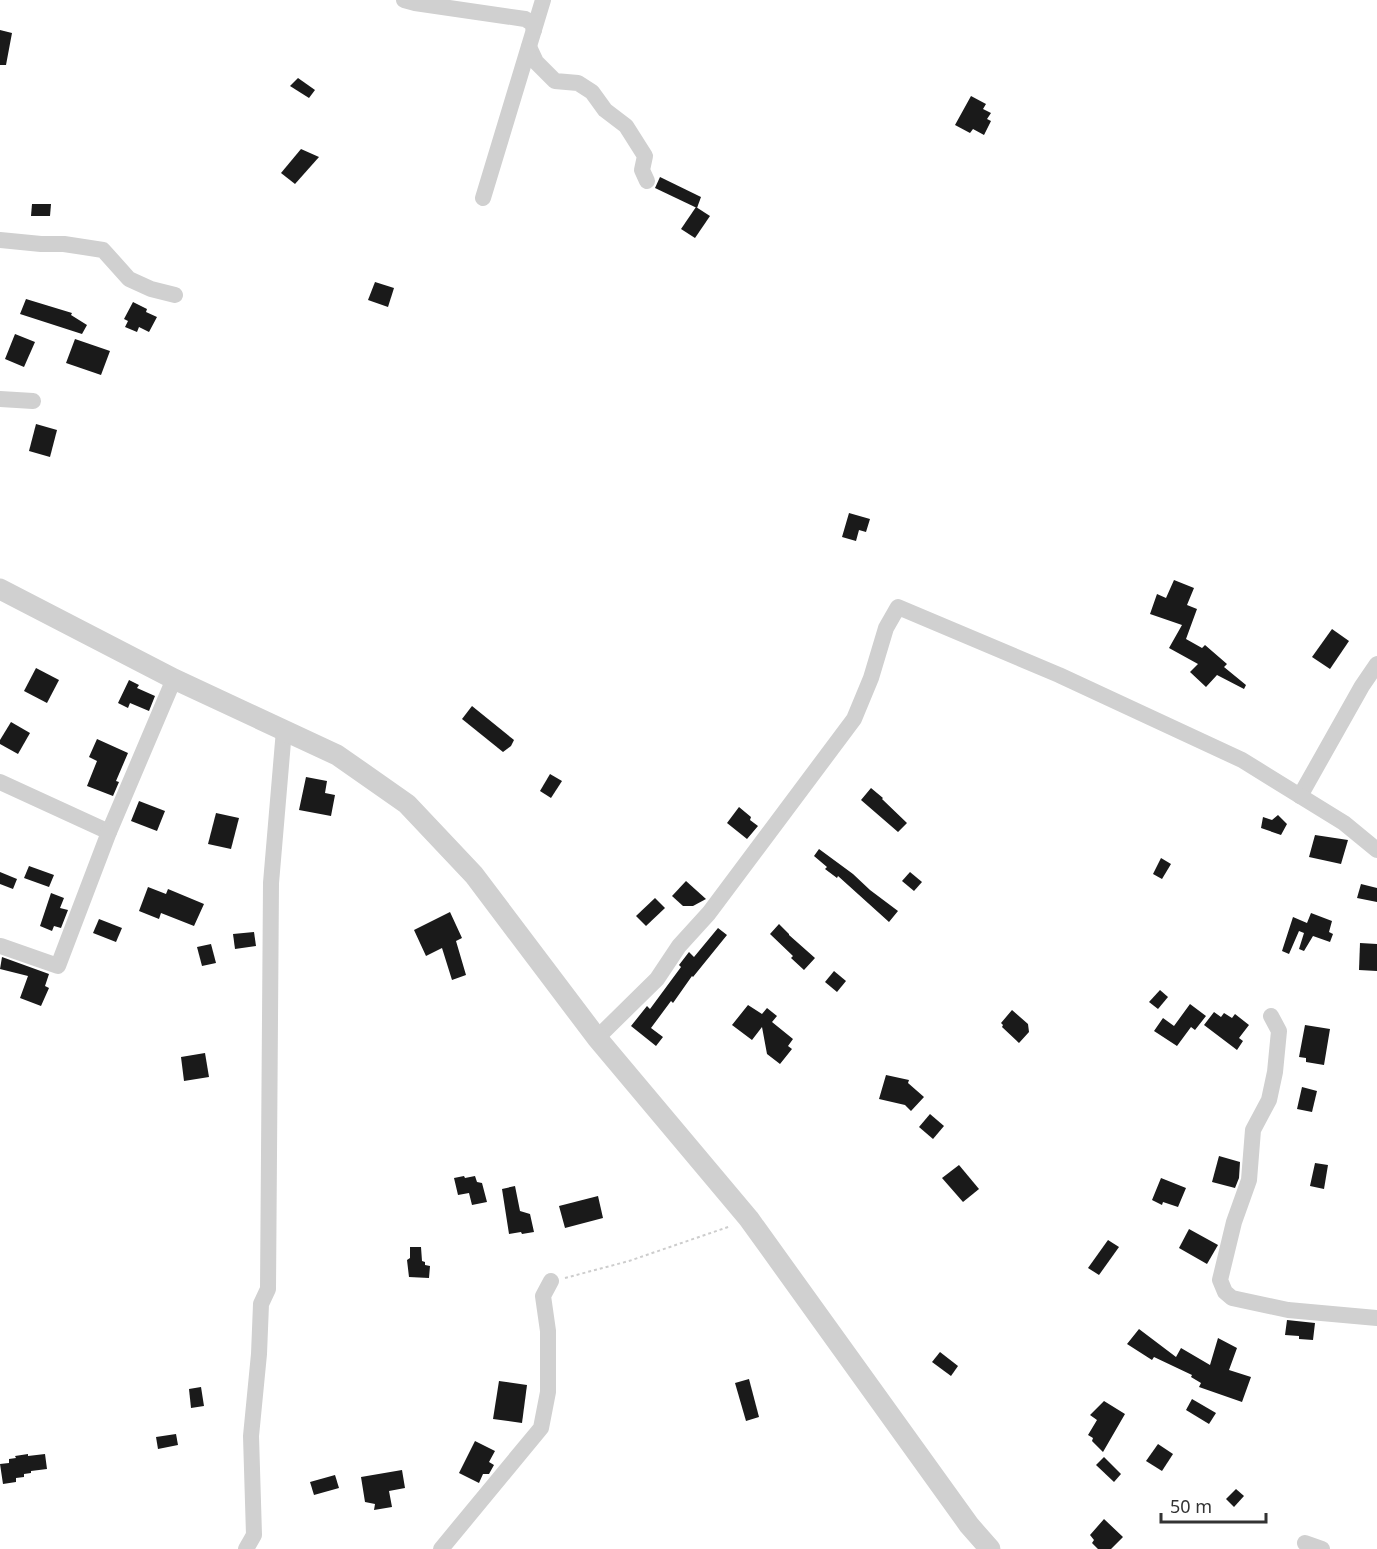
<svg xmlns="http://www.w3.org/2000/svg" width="1377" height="1549" viewBox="0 0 1377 1549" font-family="'Noto Sans',sans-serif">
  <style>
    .building { fill: #1a1a1a }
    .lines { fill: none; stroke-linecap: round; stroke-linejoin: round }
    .path { stroke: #cdcdcd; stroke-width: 2; stroke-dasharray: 3 3; stroke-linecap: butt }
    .minor { stroke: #d0d0d0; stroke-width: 16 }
    .tertiary { stroke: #d0d0d0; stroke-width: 21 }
  </style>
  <rect width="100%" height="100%" fill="#fff"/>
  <g class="building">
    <polygon points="0,30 12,33 6,65 0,65"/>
    <polygon points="298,78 315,90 309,98 290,86"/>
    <polygon points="971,96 986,104 983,109 991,113 987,119 991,121 984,135 973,129 970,133 955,125"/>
    <polygon points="301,149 319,157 295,184 281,173"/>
    <polygon points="660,177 701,197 697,208 655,188"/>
    <polygon points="32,204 51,204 50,216 31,216"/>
    <polygon points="696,207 710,216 695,238 681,229"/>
    <polygon points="375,282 394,288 388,307 368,300"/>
    <polygon points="26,299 72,313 71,315 87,325 82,334 20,314"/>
    <polygon points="133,302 147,309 146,312 157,317 149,332 139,327 137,332 125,327 128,321 124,319"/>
    <polygon points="15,334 35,342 24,367 5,359"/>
    <polygon points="75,339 110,351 101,375 66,363"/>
    <polygon points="36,424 57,430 50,457 29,451"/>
    <polygon points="849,513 870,519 866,532 859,530 856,541 842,537"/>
    <polygon points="1174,580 1194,588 1187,605 1197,609 1186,639 1202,648 1205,645 1227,664 1224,667 1246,685 1244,689 1217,675 1206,687 1190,672 1198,664 1169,648 1182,625 1150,614 1157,594 1166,598"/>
    <polygon points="1332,629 1349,641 1330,669 1312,657"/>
    <polygon points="36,668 59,680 47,703 24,691"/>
    <polygon points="129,680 139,685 137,688 155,696 149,711 130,703 128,708 118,703"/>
    <polygon points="472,706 514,740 511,746 503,752 462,719"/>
    <polygon points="11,722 30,733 18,754 0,744 0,740"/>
    <polygon points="97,739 128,753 116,781 119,782 113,796 87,786 97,761 89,757"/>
    <polygon points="550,774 562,781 551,798 540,791"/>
    <polygon points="306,777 327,781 325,793 335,795 331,816 299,810"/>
    <polygon points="871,788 883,798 882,799 907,823 898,832 861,800"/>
    <polygon points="139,801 165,811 157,831 131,821"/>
    <polygon points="739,807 751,817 750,820 758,826 747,839 727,823"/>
    <polygon points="216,813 239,818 231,849 208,844"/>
    <polygon points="1278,815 1287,824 1281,835 1261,828 1263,817 1272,820"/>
    <polygon points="1315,835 1348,840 1341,864 1309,857"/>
    <polygon points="819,849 853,874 870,890 898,911 889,922 838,876 837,878 825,869 827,867 814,856"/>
    <polygon points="1161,858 1171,864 1162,879 1153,874"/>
    <polygon points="29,866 54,875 49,887 24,878"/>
    <polygon points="0,872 17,879 13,889 0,884"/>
    <polygon points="910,872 922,882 914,891 902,881"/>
    <polygon points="686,881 706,899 693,906 683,906 672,896"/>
    <polygon points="1361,884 1377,888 1377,902 1357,898"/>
    <polygon points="148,887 166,894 168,889 204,904 194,926 161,913 159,919 139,911"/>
    <polygon points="51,893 64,898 60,908 68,910 61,928 54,926 52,931 40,926"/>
    <polygon points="655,898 665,908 646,926 636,916"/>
    <polygon points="450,912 462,938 456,941 466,975 452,980 442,948 426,956 414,930"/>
    <polygon points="1311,913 1332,921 1329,932 1333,934 1330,942 1313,936 1304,951 1299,949 1304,933 1299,931 1289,954 1282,951 1293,917 1307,923"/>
    <polygon points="99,919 122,928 116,942 93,933"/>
    <polygon points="779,924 789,934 789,935 815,958 804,970 791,958 793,956 770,934"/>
    <polygon points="718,928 727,935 693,977 692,976 673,1003 671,1001 651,1028 663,1037 656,1046 631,1026 647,1006 650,1009 681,967 679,965 689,952 694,957"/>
    <polygon points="254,932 256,946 235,949 233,934"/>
    <polygon points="1360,943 1377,944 1377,971 1359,970"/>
    <polygon points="211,944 216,963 202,966 197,947"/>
    <polygon points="2,957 49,974 45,986 49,988 41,1006 20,998 28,976 0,969"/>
    <polygon points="834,971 846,981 837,992 825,982"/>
    <polygon points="1160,990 1168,997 1158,1009 1149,1002"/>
    <polygon points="1190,1004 1206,1016 1195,1030 1191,1027 1177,1046 1154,1031 1163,1018 1174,1026"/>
    <polygon points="748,1005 762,1014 767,1008 777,1016 772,1022 793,1039 788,1046 792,1049 780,1064 767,1054 762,1027 752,1040 732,1025"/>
    <polygon points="1012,1010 1028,1024 1029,1032 1019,1043 1002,1027 1003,1025 1001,1023"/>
    <polygon points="1214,1012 1221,1017 1224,1013 1232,1018 1235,1014 1249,1025 1239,1038 1243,1041 1237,1050 1204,1025"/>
    <polygon points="1305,1025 1330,1029 1324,1065 1306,1062 1306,1058 1299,1057"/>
    <polygon points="205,1053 209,1077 184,1081 181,1057"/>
    <polygon points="886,1075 909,1080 908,1083 924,1097 911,1111 905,1105 879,1099"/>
    <polygon points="1302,1087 1317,1091 1312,1112 1297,1109"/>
    <polygon points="930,1114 944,1126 933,1139 919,1127"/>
    <polygon points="1219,1156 1240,1162 1239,1178 1235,1188 1212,1182"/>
    <polygon points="1315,1163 1328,1165 1324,1189 1310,1186"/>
    <polygon points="959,1165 979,1189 963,1202 942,1178"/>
    <polygon points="464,1176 465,1178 475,1176 477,1182 482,1183 487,1202 472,1205 469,1193 458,1195 454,1178"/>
    <polygon points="1161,1178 1186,1188 1178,1207 1163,1202 1162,1205 1152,1200"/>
    <polygon points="515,1186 520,1211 530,1214 534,1232 522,1234 521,1232 509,1234 502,1189"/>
    <polygon points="598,1196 603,1218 565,1228 559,1206"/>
    <polygon points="1189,1229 1218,1245 1207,1264 1179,1248"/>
    <polygon points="1108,1240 1119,1247 1099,1275 1088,1268"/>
    <polygon points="410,1247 421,1247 422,1261 425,1262 425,1265 430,1266 429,1278 409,1277 407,1260 410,1258"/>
    <polygon points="1287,1320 1315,1323 1313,1340 1299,1339 1299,1336 1285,1335"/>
    <polygon points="1139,1329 1176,1357 1181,1348 1210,1365 1218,1338 1237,1348 1229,1370 1251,1377 1242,1402 1199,1387 1201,1383 1191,1377 1192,1375 1154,1357 1152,1360 1127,1344"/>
    <polygon points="940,1352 958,1366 951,1376 932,1362"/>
    <polygon points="749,1379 759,1417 746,1421 735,1383"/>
    <polygon points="499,1381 527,1385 522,1423 493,1419"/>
    <polygon points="201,1387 204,1406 191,1408 189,1389"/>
    <polygon points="1192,1399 1216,1413 1209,1424 1186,1410"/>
    <polygon points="1104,1401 1125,1414 1103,1452 1092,1441 1093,1438 1088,1435 1097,1420 1090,1415"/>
    <polygon points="176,1434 178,1445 158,1449 156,1437"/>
    <polygon points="475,1441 495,1451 489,1462 494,1465 489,1474 483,1474 479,1483 459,1473"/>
    <polygon points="1158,1444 1173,1454 1162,1471 1146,1461"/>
    <polygon points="28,1454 28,1456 45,1454 47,1469 31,1471 31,1473 24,1474 24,1477 16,1478 16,1482 3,1484 0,1464 9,1463 9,1459 16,1458 15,1456"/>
    <polygon points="1104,1457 1121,1474 1114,1482 1096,1465"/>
    <polygon points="402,1470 405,1488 389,1491 392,1507 374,1510 375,1504 365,1502 361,1477"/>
    <polygon points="335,1475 339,1488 314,1495 310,1482"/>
    <polygon points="1236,1489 1244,1496 1234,1507 1226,1499"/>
    <polygon points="1104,1519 1123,1537 1111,1549 1098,1549 1092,1543 1094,1540 1090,1535"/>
  </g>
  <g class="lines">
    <polyline class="path" points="565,1278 629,1261 731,1226"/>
    <g class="minor">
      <polyline points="404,0 415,3 525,19 532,23 534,30"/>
      <polyline points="529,47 536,62 555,81 578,83 592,92 605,110 626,126 645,156 642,170 647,181"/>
      <polyline points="483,198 543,0"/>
      <polyline points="0,240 41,244 64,244 103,250 129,279 151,289 175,295"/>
      <polyline points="0,399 33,401"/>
      <polyline points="0,782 109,832"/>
      <polyline points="1300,796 1362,686 1377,664"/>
      <polyline points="1,946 58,966 109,832 174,679"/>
      <polyline points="1271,1016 1279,1031 1275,1072 1269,1100 1253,1130 1249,1180 1234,1222 1220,1280 1225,1292 1232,1298 1288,1310 1377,1318"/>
      <polyline points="597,1038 657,979 679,946 709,913 854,719 871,678 886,628 898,607 1059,675 1242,760 1344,823 1377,850"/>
      <polyline points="1305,1543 1322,1549"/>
      <polyline points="246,1549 254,1535 251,1436 259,1354 261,1304 268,1289 271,883 284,730"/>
      <polyline points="441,1549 541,1428 548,1392 548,1331 543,1296 551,1281"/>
    </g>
    <polyline class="tertiary" points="0,589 174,679 337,755 407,804 474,875 597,1038 749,1219 969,1525 990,1549"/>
  </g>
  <path d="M1161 1513v9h105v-9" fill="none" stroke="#333333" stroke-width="3"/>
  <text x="1170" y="1513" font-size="18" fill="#333333" stroke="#ffffff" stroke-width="4.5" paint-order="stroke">50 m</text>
</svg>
